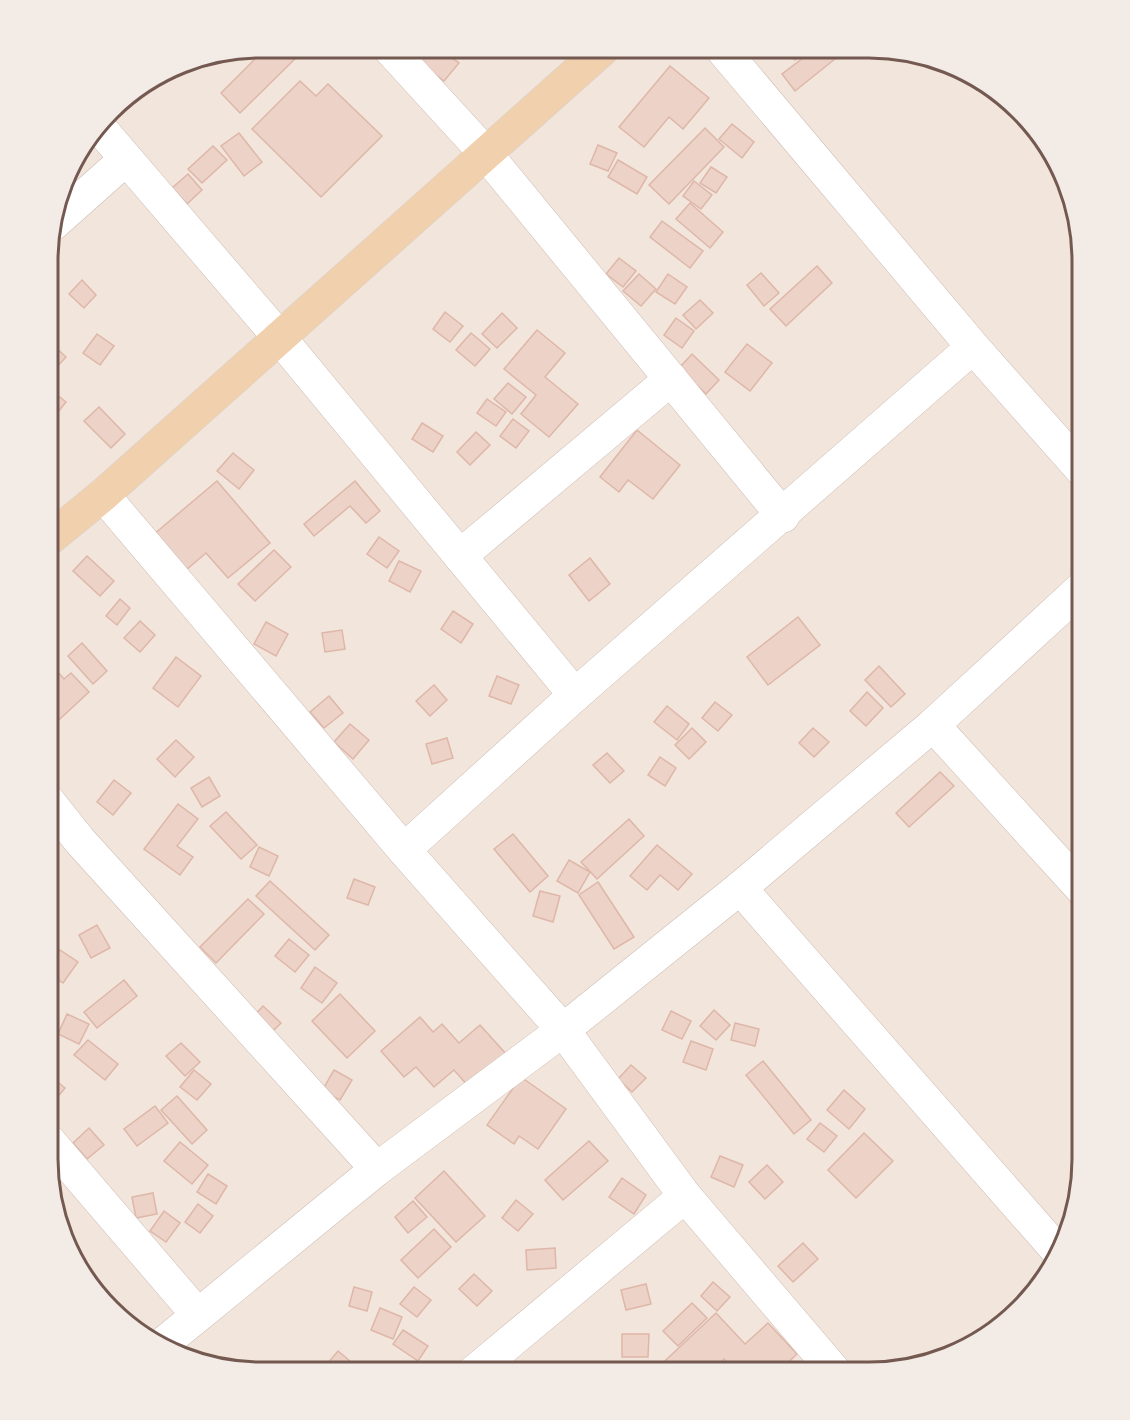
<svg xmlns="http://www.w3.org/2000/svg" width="1130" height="1420" viewBox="0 0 1130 1420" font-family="'Titillium Web',sans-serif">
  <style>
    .residential { fill: #f2e5db }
    .building { fill: #edd2c7; stroke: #deb7a9; stroke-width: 1.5 }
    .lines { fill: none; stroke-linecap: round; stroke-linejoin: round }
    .minor-casing { stroke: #cebdb5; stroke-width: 34 }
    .major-casing { stroke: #d8d1ce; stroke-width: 34 }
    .minor { stroke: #fff; stroke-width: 33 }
    .major { stroke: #f1d0ad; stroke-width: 33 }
    .rim { fill: none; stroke: #745951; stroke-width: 3 }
  </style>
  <rect width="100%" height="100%" fill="#fbf3ec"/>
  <polygon class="residential" points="261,48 897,50 988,84 1054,155 1082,261 1082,1173 1046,1277 975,1344 882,1372 247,1372 143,1336 76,1265 48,1159 50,233 76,155 121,101 192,59"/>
  <g class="building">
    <polygon points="266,48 306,48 240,113 221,93"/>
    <polygon points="427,48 440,49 459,63 444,81 417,61"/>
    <polygon points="783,50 805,50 795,60"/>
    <polygon points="809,50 836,50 840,55 795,91 782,74 811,52"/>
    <polygon points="670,66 709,98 683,129 669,117 644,147 619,127"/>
    <polygon points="300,81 316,96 328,84 382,136 321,197 252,129"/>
    <polygon points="732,124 754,142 742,158 719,139"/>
    <polygon points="705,128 724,147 669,204 649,185"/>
    <polygon points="239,133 262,162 244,176 221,146"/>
    <polygon points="598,145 617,153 608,171 590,164"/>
    <polygon points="213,146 227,160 202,183 188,169"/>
    <polygon points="618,160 647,177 637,194 608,177"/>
    <polygon points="711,167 727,177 716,193 700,183"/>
    <polygon points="188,174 202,190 187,204 172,188"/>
    <polygon points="694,181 712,195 701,209 683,196"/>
    <polygon points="690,203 723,232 710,248 676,219"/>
    <polygon points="662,221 703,251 690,268 650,237"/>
    <polygon points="619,258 636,271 623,287 606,274"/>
    <polygon points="817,266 832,283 786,326 770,309"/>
    <polygon points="761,273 779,293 764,306 747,285"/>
    <polygon points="639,274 656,289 641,306 623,291"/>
    <polygon points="668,274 687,287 675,304 656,292"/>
    <polygon points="82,280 96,295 84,308 69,294"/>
    <polygon points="700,300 713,313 696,329 683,315"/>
    <polygon points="445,312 463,326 450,342 433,329"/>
    <polygon points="502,313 517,328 497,348 482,334"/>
    <polygon points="676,318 694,331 682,348 664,335"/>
    <polygon points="537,330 565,353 545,377 578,404 549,437 521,414 536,395 504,369"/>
    <polygon points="471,333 490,349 475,366 456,350"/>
    <polygon points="97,334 114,346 100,365 83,353"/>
    <polygon points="50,342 66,357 50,374"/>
    <polygon points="747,344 772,363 750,391 725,372"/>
    <polygon points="692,354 719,380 706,394 679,368"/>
    <polygon points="508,383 526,397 512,414 494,399"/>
    <polygon points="50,389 66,402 53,418 50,416"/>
    <polygon points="487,399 506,412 496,426 477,413"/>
    <polygon points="99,407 125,434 111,448 84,421"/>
    <polygon points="513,419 529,431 516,448 500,436"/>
    <polygon points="422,423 443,436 433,452 412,439"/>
    <polygon points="637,430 680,465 653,499 628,480 619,492 600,477"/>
    <polygon points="476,432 490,445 470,465 457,452"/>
    <polygon points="233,453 254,470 239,489 217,471"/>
    <polygon points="217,481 270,543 228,578 206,553 179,576 147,540"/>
    <polygon points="355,481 380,511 366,523 350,506 314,536 304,524"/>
    <polygon points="379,537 399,551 387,568 367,554"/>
    <polygon points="274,550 291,567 255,601 238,584"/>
    <polygon points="87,556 114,581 100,596 73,571"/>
    <polygon points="590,558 610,584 589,601 569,575"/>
    <polygon points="399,561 421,571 410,592 389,581"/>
    <polygon points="120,599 130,608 117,625 106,616"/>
    <polygon points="453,611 473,624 461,643 441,629"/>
    <polygon points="798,617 820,645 768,685 747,657"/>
    <polygon points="140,621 155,635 140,652 124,638"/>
    <polygon points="266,622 288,634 276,656 254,644"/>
    <polygon points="342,630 345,649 325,652 322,633"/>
    <polygon points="82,643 107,671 93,684 68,656"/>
    <polygon points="176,657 201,676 178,707 153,688"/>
    <polygon points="49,662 64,679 71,673 89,692 49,729"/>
    <polygon points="879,666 905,694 891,707 865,680"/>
    <polygon points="497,676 519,685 511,704 489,696"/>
    <polygon points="434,685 447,700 430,716 416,701"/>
    <polygon points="867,692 883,708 866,726 850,711"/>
    <polygon points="329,696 343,713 324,728 310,712"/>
    <polygon points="715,702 732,715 718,731 702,718"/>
    <polygon points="667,706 689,724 677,740 654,722"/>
    <polygon points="350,724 369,740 353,759 334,742"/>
    <polygon points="692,728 706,742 689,759 675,745"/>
    <polygon points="813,728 829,742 814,757 799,743"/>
    <polygon points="447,738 453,758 432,764 426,744"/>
    <polygon points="176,740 194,757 175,777 157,759"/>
    <polygon points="607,753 624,771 610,783 593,765"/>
    <polygon points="660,757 676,768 665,786 648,775"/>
    <polygon points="940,772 954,786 909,827 896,813"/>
    <polygon points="209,777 220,796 202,807 191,788"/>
    <polygon points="114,780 131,793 113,815 97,802"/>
    <polygon points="178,804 198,819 177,846 193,857 180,875 144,849"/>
    <polygon points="226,812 257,845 241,859 210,826"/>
    <polygon points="629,819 644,836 597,879 581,862"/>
    <polygon points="513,834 548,876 530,892 494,849"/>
    <polygon points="657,845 692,874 678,890 660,875 647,890 630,876"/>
    <polygon points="259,847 278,856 269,876 250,867"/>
    <polygon points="569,860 590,872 578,893 557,881"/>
    <polygon points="354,879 375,887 368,905 347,898"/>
    <polygon points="270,881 329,935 315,950 256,896"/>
    <polygon points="598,882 634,937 614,949 579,895"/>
    <polygon points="540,891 560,896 553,922 533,916"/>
    <polygon points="248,899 264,914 216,963 200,947"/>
    <polygon points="97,925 110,948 91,958 79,935"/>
    <polygon points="289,939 309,955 295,972 275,956"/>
    <polygon points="60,950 78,962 63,983 48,973 48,967"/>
    <polygon points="315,967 337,983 322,1003 301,988"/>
    <polygon points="124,980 137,996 97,1028 84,1012"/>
    <polygon points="340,994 375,1031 347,1058 312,1021"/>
    <polygon points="263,1006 281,1023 266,1038 249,1021"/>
    <polygon points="714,1010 730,1025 716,1040 700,1026"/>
    <polygon points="671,1011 691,1021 682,1039 662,1030"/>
    <polygon points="67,1014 89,1024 79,1044 58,1034"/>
    <polygon points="420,1017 433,1032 442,1024 459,1043 480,1025 507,1055 469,1087 454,1070 434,1087 416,1067 404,1077 381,1051"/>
    <polygon points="735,1023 759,1029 755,1046 731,1040"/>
    <polygon points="88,1040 118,1064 105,1080 74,1055"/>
    <polygon points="691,1041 713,1049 706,1070 683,1062"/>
    <polygon points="181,1043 200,1062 185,1076 166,1056"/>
    <polygon points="763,1061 811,1120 794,1134 746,1075"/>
    <polygon points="631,1065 646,1078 632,1092 618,1079"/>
    <polygon points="194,1070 211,1084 197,1100 180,1087"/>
    <polygon points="334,1070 352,1080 340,1100 322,1091"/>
    <polygon points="49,1075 65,1088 49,1107 48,1106"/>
    <polygon points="521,1077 566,1109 538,1149 519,1136 514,1144 487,1125"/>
    <polygon points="844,1090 865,1109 849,1129 827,1110"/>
    <polygon points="177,1096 207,1130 192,1144 161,1110"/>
    <polygon points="155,1106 168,1123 137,1146 124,1129"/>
    <polygon points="820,1123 837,1136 824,1152 807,1139"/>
    <polygon points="89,1128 104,1145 87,1159 73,1143"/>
    <polygon points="864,1133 893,1161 856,1198 828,1170"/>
    <polygon points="589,1141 608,1161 563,1200 545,1180"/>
    <polygon points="180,1142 208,1165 192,1184 164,1161"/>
    <polygon points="720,1156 743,1165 734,1187 711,1177"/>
    <polygon points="767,1165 783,1182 765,1199 749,1182"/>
    <polygon points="444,1171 485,1216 456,1242 415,1198"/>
    <polygon points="208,1174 227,1186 216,1204 197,1192"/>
    <polygon points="622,1178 646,1195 634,1214 609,1197"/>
    <polygon points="153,1193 157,1214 136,1218 132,1197"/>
    <polygon points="516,1200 533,1214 518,1231 502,1218"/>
    <polygon points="413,1201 427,1217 408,1233 395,1217"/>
    <polygon points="198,1204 213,1216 200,1233 185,1222"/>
    <polygon points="164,1211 180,1223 166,1242 150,1231"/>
    <polygon points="434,1229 451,1247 418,1278 401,1260"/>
    <polygon points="803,1243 818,1259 793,1282 778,1266"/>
    <polygon points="555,1248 556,1268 527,1270 526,1250"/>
    <polygon points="474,1274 492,1291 477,1306 459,1289"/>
    <polygon points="713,1282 730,1297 717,1311 701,1296"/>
    <polygon points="646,1284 651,1304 626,1310 621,1290"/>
    <polygon points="354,1287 372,1292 367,1311 349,1306"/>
    <polygon points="414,1287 431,1300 417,1317 400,1304"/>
    <polygon points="692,1303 707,1318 678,1346 663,1331"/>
    <polygon points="380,1308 402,1317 393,1339 371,1330"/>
    <polygon points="716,1313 745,1344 768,1323 797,1354 778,1372 736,1372 724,1359 710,1372 653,1372"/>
    <polygon points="403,1330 428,1346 418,1361 393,1344"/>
    <polygon points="622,1334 649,1334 648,1357 622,1357"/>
    <polygon points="338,1351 363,1372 322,1370"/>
  </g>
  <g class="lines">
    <defs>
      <g id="minor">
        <polyline points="389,48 486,154 783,516"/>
        <polyline points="722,49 973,347 1082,470"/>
        <polyline points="99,127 279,337 575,695"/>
        <polyline points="53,224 126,159"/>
        <polyline points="103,495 404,850 563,1030 685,1196 835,1372"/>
        <polyline points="460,556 671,379"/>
        <polyline points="933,725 1082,889"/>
        <polyline points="49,802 80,841 377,1169"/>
        <polyline points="404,850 575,695 973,347"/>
        <polyline points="740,888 1056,1249"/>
        <polyline points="48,1140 197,1314"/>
        <polyline points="164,1343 377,1169 563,1030 740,888 933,725 1082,588"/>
        <polyline points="474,1372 685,1196"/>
      </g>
      <polyline id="major" points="49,539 103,495 603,49"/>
    </defs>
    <use href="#minor" class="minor-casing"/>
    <use href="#major" class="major-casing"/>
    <use href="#minor" class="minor"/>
    <use href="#major" class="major"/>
  </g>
  <path d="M0 0H1130V1420H0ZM261 58H869A203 203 0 0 1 1072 261V1159A203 203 0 0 1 869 1362H261A203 203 0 0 1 58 1159V261A203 203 0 0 1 261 58Z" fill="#f2ebe6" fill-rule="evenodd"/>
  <path class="rim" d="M261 58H869A203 203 0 0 1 1072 261V1159A203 203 0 0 1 869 1362H261A203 203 0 0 1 58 1159V261A203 203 0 0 1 261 58Z"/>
</svg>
